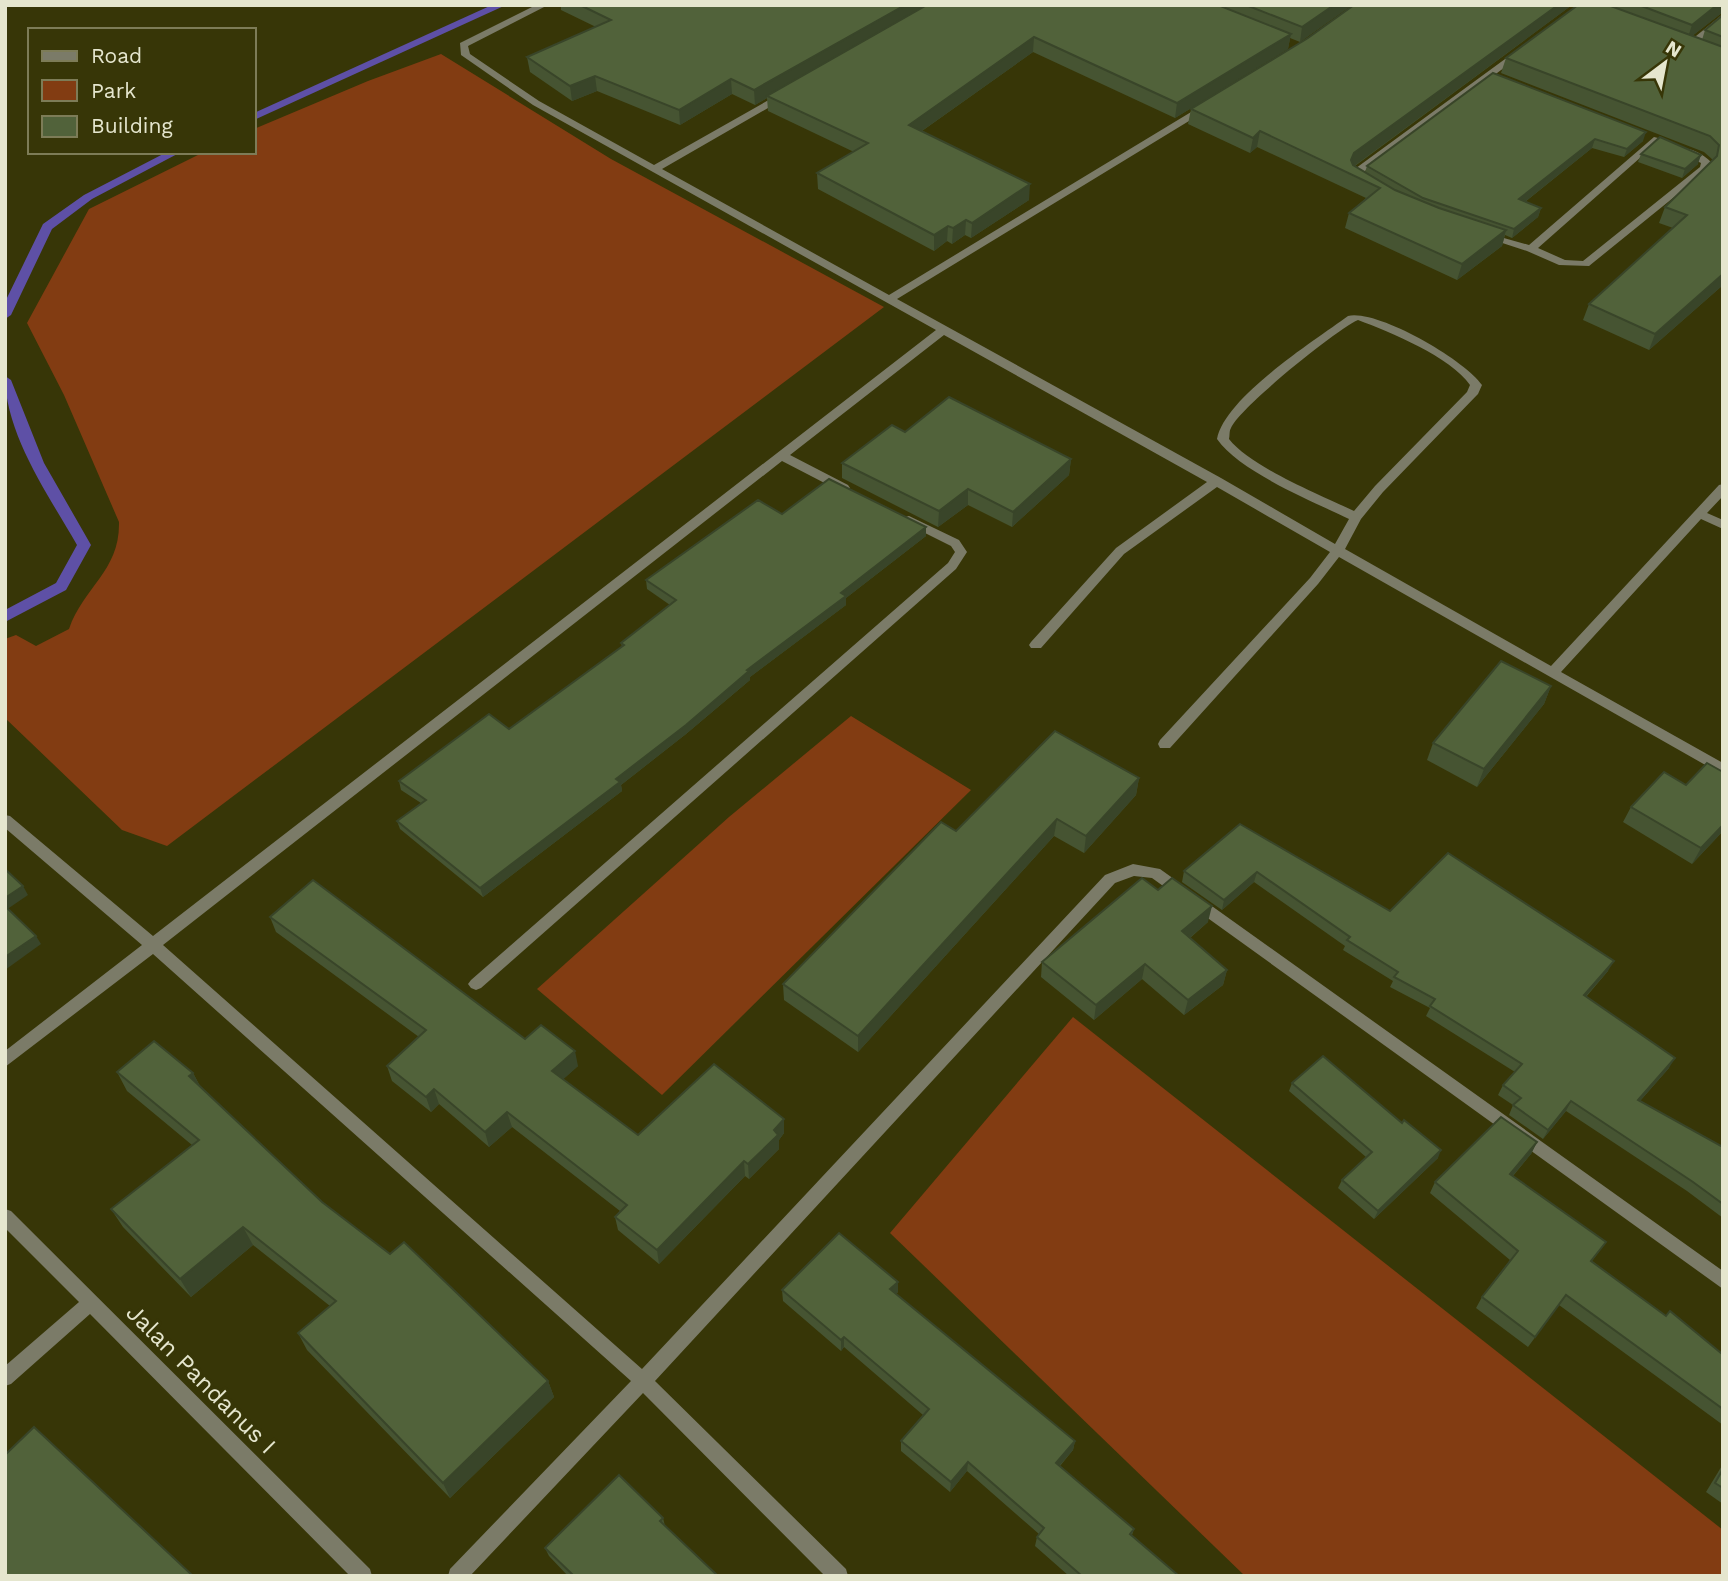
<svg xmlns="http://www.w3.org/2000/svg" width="1728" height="1581" viewBox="0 0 1728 1581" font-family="'Work Sans',sans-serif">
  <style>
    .green { fill: #823c12 }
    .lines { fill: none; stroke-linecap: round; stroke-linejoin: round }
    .stream { fill: #5e50a6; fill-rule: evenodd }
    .minor { fill: #7b7b68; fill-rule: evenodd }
    .wall { fill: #465432 }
    .shaded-wall { fill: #394529 }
    .building { fill: #51623a; stroke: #394529; stroke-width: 2 }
    .labels { text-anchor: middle; stroke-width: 6; stroke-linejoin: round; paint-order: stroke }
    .near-street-label { font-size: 24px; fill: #e5e6ce; stroke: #373607 }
  </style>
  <rect width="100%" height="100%" fill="#373607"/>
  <g class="green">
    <path d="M441 54 611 159 884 307 167 846 122 830 5 718V639L16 635 36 646 69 629C84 586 120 571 119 522L64 395 27 323 89 209 204 152H254V129L368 81Z"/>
    <polygon points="851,716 971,790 662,1095 537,989 729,817"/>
    <polygon points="1073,1017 1723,1530 1723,1576 1245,1576 890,1233"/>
  </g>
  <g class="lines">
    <g class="stream">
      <polygon points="492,5 506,5 254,120 254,113"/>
      <polygon points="167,152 181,152 92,199 52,229 11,315 5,319 5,302 43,224 84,195"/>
      <path d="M5 376 11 380 44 463 91 545 66 590 5 622V610L56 583 77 545C49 496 5 434 5 376Z"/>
    </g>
    <g class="minor">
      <path d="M536 5H548L468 46 470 54 539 101 654 165 781 93H787V97L662 169 889 295 1201 106H1207V110L897 299 1221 478 1335 544 1349 519C1312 501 1240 472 1217 439 1225 397 1314 341 1348 316 1377 309 1465 360 1482 385L1478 394 1383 492 1361 519 1345 549 1551 666 1719 485 1723 484V496L1707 513 1723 520V529L1701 519 1561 672 1723 763V775L1339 557 1318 584 1170 748H1160L1158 744 1160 740 1310 578 1330 552 1217 487 1124 554 1041 648H1031L1029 645 1031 642 1116 548 1207 482 944 335 790 455 848 485 850 488 848 491H840L782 461 163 945 642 1369 1105 875 1133 864 1160 869 1723 1271V1289L1152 878 1134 876 1115 883 655 1381 846 1569 848 1576H825L643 1393 470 1576H448L450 1569 631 1381 153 954 5 1067V1051L142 945 5 828V815L10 816 153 936 936 330 533 105 461 55 460 43ZM1358 320C1390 332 1451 357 1470 385L1467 392 1375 486 1354 511C1320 495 1251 467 1229 439 1230 435 1229 431 1231 428 1239 408 1337 329 1358 320Z"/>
      <polygon points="1723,14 1723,22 1691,49 1685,49 1685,45"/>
      <path d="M1516 51 1524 53 1361 174 1366 181 1365 183C1358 185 1354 181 1350 176L1352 171Z"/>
      <path d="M1654 137 1658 138V142L1538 248 1565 260 1583 261 1700 167 1701 163 1679 152V148C1691 147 1703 154 1711 162L1710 168 1589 266 1559 265 1527 251 1481 236 1486 233 1529 245Z"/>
      <polygon points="909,516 959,540 967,552 956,569 481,988 476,990 471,988 468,984 471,980 948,563 955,552 951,546 905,523 903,520 905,517"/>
      <polygon points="5,1209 11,1211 370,1569 372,1576 350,1576 90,1314 11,1384 5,1386 5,1366 79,1302 5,1228"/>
    </g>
  </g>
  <g class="wall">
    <polygon points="561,5 1352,5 1300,42 1290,38 1288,49 1175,118 1033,52 922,131 1029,200 971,238 965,235 952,244 947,241 934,251 818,189 817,173 854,152 768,111 767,98 755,105 732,94 680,125 597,91 572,101 530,72 527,57 596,27 561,10"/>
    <polygon points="1354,5 1572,5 1355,166 1365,172 1367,166 1493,73 1643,141 1624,157 1592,148 1525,202 1541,208 1538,217 1512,238 1505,235 1502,246 1457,280 1345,228 1349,213 1366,198 1257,147 1250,153 1188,124 1191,109 1308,38"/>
    <polygon points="1578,5 1723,5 1723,12 1692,36 1702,40 1705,30 1723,15 1723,285 1649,350 1583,320 1589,304 1673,228 1659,223 1665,207 1713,160 1704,152 1501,73 1506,58"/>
    <polygon points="1641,154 1698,164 1682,178 1638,162"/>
    <polygon points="905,432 1071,459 1069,475 1012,527 968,505 938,527 842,478 842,463"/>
    <polygon points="782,514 926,536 846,598 846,605 750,677 750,680 686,734 621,785 622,791 483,897 400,829 397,821 421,803 401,790 399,781 509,729 622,647 621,643 670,605 647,589 646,580"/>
    <polygon points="1551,686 1544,704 1477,787 1427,760 1433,743"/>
    <polygon points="1723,772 1723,831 1692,864 1623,822 1631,807"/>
    <polygon points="1139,778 1136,795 1084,853 1054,836 858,1052 784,1000 783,984 956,831"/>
    <polygon points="1240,824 1390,911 1608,971 1586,997 1669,1068 1640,1101 1723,1147 1723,1218 1687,1191 1566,1111 1543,1139 1509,1115 1513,1105 1498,1095 1503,1085 1515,1072 1426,1016 1430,1008 1390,987 1393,981 1343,950 1345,946 1254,882 1222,910 1182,882 1184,871"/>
    <polygon points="1158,890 1208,922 1190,938 1227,970 1223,985 1184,1015 1142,979 1094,1020 1041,977 1042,962"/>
    <polygon points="270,917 525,1039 578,1066 563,1079 638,1135 784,1119 784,1133 779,1140 779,1149 749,1179 745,1176 659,1264 618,1230 615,1217 620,1211 512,1127 489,1147 439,1104 431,1112 392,1081 387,1066 419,1037 276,932"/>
    <polygon points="117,1072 193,1073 200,1086 322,1202 548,1381 554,1397 450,1498 307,1350 298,1333 330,1306 253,1245 191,1297 123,1227 111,1209 192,1145 127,1091"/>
    <polygon points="1292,1083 1438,1158 1374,1219 1338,1188 1342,1180 1366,1157 1289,1091"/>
    <polygon points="1537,1142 1531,1154 1513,1176 1606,1242 1592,1261 1666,1316 1720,1353 1723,1350 1723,1425 1559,1305 1528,1347 1476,1308 1482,1297 1510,1260 1430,1193 1435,1182"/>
    <polygon points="898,1282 898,1292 896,1294 1075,1441 1073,1450 1060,1466 1134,1529 1132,1535 1179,1576 1069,1576 1035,1546 1037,1537 1039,1534 967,1471 950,1492 901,1451 901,1441 923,1415 844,1347 841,1351 783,1301 782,1290"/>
    <polygon points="1723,1464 1723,1504 1706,1492"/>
    <polygon points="663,1518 665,1526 718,1576 568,1576 549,1556 545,1548"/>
  </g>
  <g class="shaded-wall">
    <polygon points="905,5 931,5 767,96 767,98 755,105 754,90"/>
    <polygon points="1334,5 1352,5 1300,42 1302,27"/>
    <polygon points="1558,5 1572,5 1350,169 1348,175 1351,160 1354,153"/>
    <polygon points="1717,5 1723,5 1723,12 1687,40 1692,25"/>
    <polygon points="1291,34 1288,49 1175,118 1177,103"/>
    <polygon points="1034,37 1033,52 909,140 909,125"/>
    <polygon points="595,76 597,91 572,101 570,86"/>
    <polygon points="731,79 732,94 680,125 679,110"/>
    <polygon points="1260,131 1257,147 1250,153 1253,138"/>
    <polygon points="1646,132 1643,141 1624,157 1627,149"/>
    <polygon points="1595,139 1592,148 1517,208 1519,199"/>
    <polygon points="1701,155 1698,164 1682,178 1685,169"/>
    <polygon points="1030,184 1029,200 971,238 972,223"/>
    <polygon points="1541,208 1538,217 1512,238 1514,229"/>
    <polygon points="966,220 965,235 952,244 953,228"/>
    <polygon points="948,226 947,241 934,251 934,235"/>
    <polygon points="1506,230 1502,246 1457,280 1462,264"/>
    <polygon points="1723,274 1723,285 1649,350 1655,334"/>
    <polygon points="1071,459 1069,475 1012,527 1013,512"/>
    <polygon points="968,489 968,505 938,527 939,511"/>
    <polygon points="926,527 926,536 846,598 846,605 750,677 750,680 686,734 621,785 622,791 483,897 480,888 616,779 841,593"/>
    <polygon points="1551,686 1544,704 1477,787 1484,769"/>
    <polygon points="1139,778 1136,795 1084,853 1086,836"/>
    <polygon points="1057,819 1054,836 858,1052 858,1036"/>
    <polygon points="1723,825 1723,831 1692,864 1701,848"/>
    <polygon points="1257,872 1254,882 1222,910 1224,900"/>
    <polygon points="23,886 28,895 6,910 5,898"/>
    <polygon points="1212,906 1208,922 1179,947 1182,931"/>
    <polygon points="36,936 41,944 5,970 5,957"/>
    <polygon points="1614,961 1608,971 1578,1005 1584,995"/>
    <polygon points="1145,964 1142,979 1094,1020 1096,1005"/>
    <polygon points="1227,970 1223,985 1184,1015 1188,1000"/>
    <polygon points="575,1051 578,1066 556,1086 552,1071"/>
    <polygon points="1675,1058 1669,1068 1632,1110 1638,1100"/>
    <polygon points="193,1073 203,1092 189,1076"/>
    <polygon points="434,1089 439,1104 431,1112 426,1097"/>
    <polygon points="1571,1101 1566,1111 1543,1139 1548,1130"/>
    <polygon points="507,1112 512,1127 489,1147 485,1132"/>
    <polygon points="784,1119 784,1133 779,1140 779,1149 749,1179 748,1164 774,1130"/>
    <polygon points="1537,1142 1531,1154 1505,1185 1510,1174"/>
    <polygon points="1441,1150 1438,1158 1374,1219 1378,1211"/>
    <polygon points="744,1161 745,1176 659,1264 657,1250"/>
    <polygon points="243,1227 253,1245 191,1297 180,1279"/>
    <polygon points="898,1282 898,1292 890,1300 890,1289"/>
    <polygon points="844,1337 844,1347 841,1351 841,1340"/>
    <polygon points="548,1381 554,1397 450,1498 443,1483"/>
    <polygon points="1075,1441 1073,1450 1054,1472 1056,1463"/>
    <polygon points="968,1462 967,1471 950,1492 951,1482"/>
  </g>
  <g class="building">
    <polygon points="580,5 905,5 754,90 731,79 679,110 595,76 570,86 527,57 611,20"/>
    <polygon points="927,5 1218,5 1291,34 1177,103 1034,37 909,125 1030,184 972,223 966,220 953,228 948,226 934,235 817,173 868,143 767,96"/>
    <polygon points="1246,5 1334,5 1302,27"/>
    <polygon points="1354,5 1558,5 1354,153 1351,160 1353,165 1395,190 1439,208 1506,230 1462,264 1349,213 1380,188 1260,131 1253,138 1191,109 1308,38"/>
    <polygon points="1578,5 1608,5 1723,47 1723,274 1655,334 1589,304 1687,215 1665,207 1717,156 1719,145 1710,136 1506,58"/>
    <polygon points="1639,5 1717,5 1692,25"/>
    <polygon points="1723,15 1723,37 1705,30"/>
    <polygon points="1493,73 1646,132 1627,149 1595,139 1519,199 1541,208 1514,229 1423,198 1367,166"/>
    <polygon points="1660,137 1701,155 1685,169 1641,154"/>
    <polygon points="949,397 1071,459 1013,512 968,489 939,511 842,463 892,425 905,432"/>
    <polygon points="829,479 926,527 841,593 846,596 747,670 749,671 686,725 616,779 620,782 480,888 397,821 426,800 399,781 489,714 509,729 624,645 621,643 676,600 646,580 758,500 782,514"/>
    <polygon points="1501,661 1551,686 1484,769 1433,743"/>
    <polygon points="1055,731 1139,778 1086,836 1057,819 858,1036 783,984 941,822 956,831"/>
    <polygon points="1707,763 1723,772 1723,825 1701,848 1631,807 1664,772 1686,785"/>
    <polygon points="1240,824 1390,911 1448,853 1614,961 1584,995 1675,1058 1638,1100 1723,1147 1723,1204 1693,1182 1571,1101 1548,1130 1513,1105 1521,1098 1503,1085 1522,1064 1430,1006 1435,999 1394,977 1398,972 1347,940 1350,937 1257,872 1224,900 1184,871"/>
    <polygon points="5,869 23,886 5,898"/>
    <polygon points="1142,878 1158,890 1172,878 1212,906 1182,931 1227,970 1188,1000 1145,964 1096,1005 1042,962"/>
    <polygon points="313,880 525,1039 541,1025 575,1051 552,1071 638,1135 714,1064 784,1119 774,1130 778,1135 748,1164 744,1161 657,1250 615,1217 627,1205 507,1112 485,1132 434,1089 426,1097 387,1066 426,1030 270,917"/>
    <polygon points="5,906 36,936 5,957"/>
    <polygon points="154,1041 193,1073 189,1076 322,1202 390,1254 404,1242 548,1381 443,1483 298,1333 336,1301 243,1227 180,1279 111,1209 199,1140 117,1072"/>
    <polygon points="1323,1056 1402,1123 1404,1120 1441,1150 1378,1211 1342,1180 1372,1152 1292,1083"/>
    <polygon points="1501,1117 1537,1142 1510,1174 1606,1242 1591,1261 1666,1316 1670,1311 1721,1353 1723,1350 1723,1409 1566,1295 1535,1337 1482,1297 1518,1251 1435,1182"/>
    <polygon points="839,1233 898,1282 890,1289 1075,1441 1056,1463 1134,1529 1130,1534 1179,1576 1082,1576 1037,1537 1044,1528 968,1462 951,1482 901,1441 929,1409 844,1337 841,1340 782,1290"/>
    <polygon points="34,1427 193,1576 5,1576 5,1455"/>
    <polygon points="1723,1469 1723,1488 1715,1483"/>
    <polygon points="619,1475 663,1518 660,1521 718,1576 574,1576 545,1548"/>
  </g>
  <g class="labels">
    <g class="near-street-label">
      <text transform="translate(201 1379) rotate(45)" y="8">Jalan Pandanus I</text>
    </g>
  </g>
  <rect width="1728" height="1581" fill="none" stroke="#e5e6ce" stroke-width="14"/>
  <rect x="28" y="28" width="228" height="126" fill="#373607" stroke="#7d7c57" stroke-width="2"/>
  <rect x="42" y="51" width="35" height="10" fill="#7b7b68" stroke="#7d7c57" stroke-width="2"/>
  <text x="91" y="63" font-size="21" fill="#e5e6ce">Road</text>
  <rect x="42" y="80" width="35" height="21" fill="#823c12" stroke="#7d7c57" stroke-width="2"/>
  <text x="91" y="98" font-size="21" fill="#e5e6ce">Park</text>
  <rect x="42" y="116" width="35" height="21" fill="#51623a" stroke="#7d7c57" stroke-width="2"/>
  <text x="91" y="133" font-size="21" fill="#e5e6ce">Building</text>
  <g transform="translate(1665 63) rotate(32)" stroke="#373607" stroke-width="5" paint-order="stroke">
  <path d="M0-5L12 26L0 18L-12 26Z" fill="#e5e6ce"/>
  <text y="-10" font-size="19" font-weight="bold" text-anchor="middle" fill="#e5e6ce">N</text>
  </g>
</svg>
